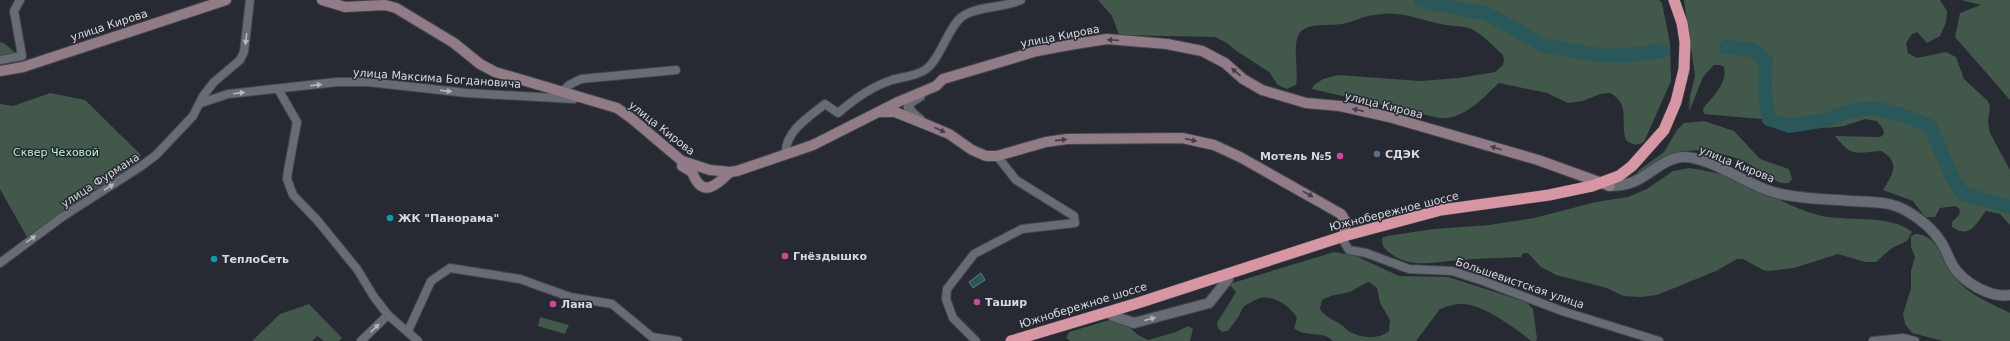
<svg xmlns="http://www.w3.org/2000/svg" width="2010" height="341" viewBox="0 0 2010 341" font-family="'DejaVu Sans',sans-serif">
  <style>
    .green { fill: #41584b; fill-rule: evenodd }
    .water { fill: #2a5759; stroke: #5d7e81 }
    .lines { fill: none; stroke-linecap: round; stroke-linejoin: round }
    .river { stroke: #2a5759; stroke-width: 14 }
    .minor-casing { stroke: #43464d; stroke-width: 10 }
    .tertiary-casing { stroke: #43464d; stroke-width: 12 }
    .secondary-casing { stroke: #43464d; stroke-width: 12 }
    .trunk-casing { stroke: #43464d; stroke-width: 12 }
    .minor { stroke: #666b74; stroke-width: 8 }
    .tertiary { stroke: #666b74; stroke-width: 10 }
    .secondary { stroke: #907b86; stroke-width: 10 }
    .trunk { stroke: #d796a3; stroke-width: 11 }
    .oneway { fill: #b4b7be }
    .oneway2 { fill: #413e47 }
    .service-dot { fill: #5c6f8a; stroke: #272a32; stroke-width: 1.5 }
    .hotel-dot { fill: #d1479c; stroke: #272a32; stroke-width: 1.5 }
    .culture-dot { fill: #0f9aa8; stroke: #272a32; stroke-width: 1.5 }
    .labels { text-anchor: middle; stroke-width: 3; stroke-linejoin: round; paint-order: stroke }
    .street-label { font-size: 11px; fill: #d5d8dd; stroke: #272a32 }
    .park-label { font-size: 11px; fill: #b5f3d0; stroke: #272a32 }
    .poi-label { font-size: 11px; font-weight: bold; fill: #d5d8dd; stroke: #272a32; text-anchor: start }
  </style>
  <rect width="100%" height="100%" fill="#272a32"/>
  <g class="green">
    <path d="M1098 0H1659L1662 3 1670 43 1671 81 1644 142C1637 146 1632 145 1626 140 1620 122 1631 104 1610 93L1600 94 1583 101 1568 103 1547 93 1499 83C1481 99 1465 120 1439 118L1312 89 1314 85 1323 79 1338 75 1420 81 1459 78 1495 72 1503 65 1504 60 1503 55C1494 47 1485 37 1475 31 1466 25 1456 27 1446 25 1419 20 1403 10 1374 15 1363 16 1353 22 1342 24 1330 26 1306 22 1299 34 1292 46 1299 70 1296 85L1287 89 1278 85 1269 72 1235 50 1227 43 1215 37 1119 35 1112 16Z"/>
    <path d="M1684 0H1940L1947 11 1946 22 1940 36 1927 43 1917 32 1912 34 1906 43 1908 53 1917 58 1946 52 1956 57 1964 79 1988 101 1990 106 1988 122 1990 133 2010 170V225L2000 214 1986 211C1975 225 1970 239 1952 227V222L1959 215 1960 210 1956 206 1940 208 1935 217H1925L1913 201 1883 190C1893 174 1901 162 1881 151 1856 153 1851 157 1835 136L1880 137 1884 134 1883 129 1877 121 1865 119 1844 126 1827 128 1807 123 1704 114 1703 109C1712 97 1728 83 1724 67L1720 65H1714L1703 77 1689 112 1690 96 1695 76Z"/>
    <polygon points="1961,0 2010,0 2010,100 1955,37 1960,13 1981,5"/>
    <path d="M0 42C6 43 10 49 16 53L8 60 0 62Z"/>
    <polygon points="50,93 85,100 140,154 141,163 28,239 0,189 0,104 13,106"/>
    <path d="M1704 121 1734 131 1760 159 1789 169 1792 179 1789 183C1776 185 1765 173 1754 167 1735 155 1699 145 1677 153 1663 158 1650 168 1637 176L1638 171 1664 152 1677 130 1684 123Z"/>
    <path d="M1690 168C1709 171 1729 175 1746 183 1770 194 1792 208 1818 215 1845 222 1892 214 1912 232L1907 241 1892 248 1876 262H1865L1838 254 1794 268 1770 271 1763 270 1743 259H1737L1716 271 1657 295 1640 297 1623 296 1607 288 1556 275 1541 267 1528 253H1523L1521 257C1501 258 1482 258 1462 260 1439 261 1410 270 1390 253 1384 249 1382 246 1382 238L1387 236 1434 229 1489 225 1534 218 1596 202 1628 197 1647 189 1673 171Z"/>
    <path d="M1915 234C1938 234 1945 264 1957 280 1969 295 1993 304 2010 313V341H1943L1912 333 1905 324 1903 314 1911 288V271L1915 257 1911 247V236Z"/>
    <path d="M1334 252 1356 256 1399 276 1448 277 1526 302 1533 309 1537 339 1536 341H1531C1517 329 1481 303 1462 304 1455 304 1447 306 1440 309L1416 341H1333C1323 330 1305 338 1294 328L1297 318C1290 306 1274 295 1260 298 1254 300 1248 304 1243 307L1239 316 1228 331 1222 332 1218 328 1217 323 1236 292 1229 284ZM1369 282 1377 288 1380 303 1390 320 1389 331C1379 340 1361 338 1350 332 1346 330 1344 326 1340 324 1333 319 1325 317 1320 309L1322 300C1331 294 1342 295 1352 291 1358 288 1362 284 1369 282Z"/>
    <polygon points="309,304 342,338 339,341 324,341 317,336 312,341 252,341 280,314"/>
    <polygon points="540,317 569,325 565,334 538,326"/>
    <polygon points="1113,319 1125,324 1138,335 1148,340 1176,332 1188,326 1193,329 1190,341 1070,341 1066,338 1069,332"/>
  </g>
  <polygon class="water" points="981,273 985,280 973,288 969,282"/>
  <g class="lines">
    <g class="river">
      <polyline points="1421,0 1459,9 1485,13 1546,46 1604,56 1629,55 1662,51"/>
      <path d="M1726 47 1753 50 1766 61C1764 82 1764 99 1769 119L1790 126 1826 120 1852 111 1873 108 1900 114 1930 126 1952 177 1963 194 2010 207"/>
    </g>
    <defs>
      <g id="minor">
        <polyline points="0,60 22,56 14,11 20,0"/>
        <polyline points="278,89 297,122 288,171 287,179 293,195 317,220 357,269 374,297 388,315 418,341"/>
        <polyline points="562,92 569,85 581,79 676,70"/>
        <polyline points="201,103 228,94 337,82 368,82 467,93 574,99"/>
        <path d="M786 154C784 132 810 116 825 104L838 113C853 100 873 86 892 80 902 77 916 76 925 70 941 59 948 26 963 16 977 6 1004 8 1021 0"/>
        <polyline points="1344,242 1349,250 1366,253 1409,269 1452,271 1483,281 1562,311 1659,341"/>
        <polyline points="0,263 62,217 140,167 156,155 193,116 203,96 214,82 240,60 244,52 250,0"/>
        <polyline points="408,331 431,281 450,268 520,279 570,297 612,304 652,337 678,341"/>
        <polyline points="361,341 388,315"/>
        <polyline points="976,341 953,318 946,299 947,289 974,254 1022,229 1075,223 1074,216 1016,180 997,156"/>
        <polyline points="1873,341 1903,338 1915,341"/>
      </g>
      <g id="tertiary">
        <path d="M920 96C904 105 906 109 920 120"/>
        <path d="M1609 186C1617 186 1625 185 1633 182 1649 176 1665 157 1684 157 1712 157 1749 187 1777 193 1801 199 1827 199 1852 201 1870 202 1889 201 1905 210 1919 218 1933 229 1941 242 1946 250 1949 259 1953 266 1964 283 1990 298 2010 295"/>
        <polyline points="1113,316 1134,323 1209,303 1228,279"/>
      </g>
      <g id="secondary">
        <polyline points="322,0 345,7 385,5 396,8 454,43 480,64 495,72 617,108 631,118 682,161 710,170 730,172 737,171 813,145 898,102 936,86 943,79 1037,51 1069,45 1107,39 1167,44 1202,51 1225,63 1243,79 1262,90 1306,103 1340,106 1389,117 1538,160 1610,186"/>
        <polyline points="0,71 23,67 226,0"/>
        <polyline points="881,112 895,112 925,124 949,134 972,150 986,156 997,156 1046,142 1067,139 1182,138 1214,145 1240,157 1341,214 1346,222 1344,236"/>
        <path d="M682 166 692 172C702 198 715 187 730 172"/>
      </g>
      <polyline id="trunk" points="1011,341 1138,303 1344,236 1441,210 1549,195 1592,186 1619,176 1632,166 1664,130 1676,102 1684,69 1685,42 1682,23 1674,0"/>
    </defs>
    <use href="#minor" class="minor-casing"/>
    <use href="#tertiary" class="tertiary-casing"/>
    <use href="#secondary" class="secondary-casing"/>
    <use href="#trunk" class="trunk-casing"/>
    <use href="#minor" class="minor"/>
    <use href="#tertiary" class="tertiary"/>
    <use href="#secondary" class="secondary"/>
    <use href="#trunk" class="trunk"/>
  </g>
  <defs><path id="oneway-solid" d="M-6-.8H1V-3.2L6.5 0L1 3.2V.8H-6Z"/></defs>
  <g class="oneway">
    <use href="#oneway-solid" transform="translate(246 39) rotate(97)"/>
    <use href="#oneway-solid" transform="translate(316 85) rotate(-7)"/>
    <use href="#oneway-solid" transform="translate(446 91) rotate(7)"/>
    <use href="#oneway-solid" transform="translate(239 93) rotate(-7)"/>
    <use href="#oneway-solid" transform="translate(109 187) rotate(-33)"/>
    <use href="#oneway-solid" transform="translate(31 239) rotate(-35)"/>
    <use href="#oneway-solid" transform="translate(1150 319) rotate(-15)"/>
    <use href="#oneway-solid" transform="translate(375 328) rotate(-44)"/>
  </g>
  <g class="oneway2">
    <use href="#oneway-solid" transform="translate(1113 40) rotate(-177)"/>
    <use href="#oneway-solid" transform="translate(1236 72) rotate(-140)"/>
    <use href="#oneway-solid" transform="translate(1358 110) rotate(-167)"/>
    <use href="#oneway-solid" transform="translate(940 130) rotate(24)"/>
    <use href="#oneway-solid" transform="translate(1061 140) rotate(-6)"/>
    <use href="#oneway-solid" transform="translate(1191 140) rotate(13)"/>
    <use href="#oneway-solid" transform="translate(1496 148) rotate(-163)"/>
    <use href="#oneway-solid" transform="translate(1308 194) rotate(29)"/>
  </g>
  <circle class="service-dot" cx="1377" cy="154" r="4"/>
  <g class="hotel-dot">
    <circle cx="1340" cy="156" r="4"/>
    <circle cx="785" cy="256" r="4"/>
    <circle cx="977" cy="302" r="4"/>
    <circle cx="553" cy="304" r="4"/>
  </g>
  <g class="culture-dot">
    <circle cx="390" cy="218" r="4"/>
    <circle cx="214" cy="259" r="4"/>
  </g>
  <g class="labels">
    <g class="street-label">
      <text transform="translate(109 25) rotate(-18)" y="4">улица Кирова</text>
      <text transform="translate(1060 36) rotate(-11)" y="4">улица Кирова</text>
      <text transform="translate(437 78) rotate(4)" y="4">улица Максима Богдановича</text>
      <text transform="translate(1384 105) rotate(14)" y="4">улица Кирова</text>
      <text transform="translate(662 128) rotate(38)" y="4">улица Кирова</text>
      <text transform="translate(1737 164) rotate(22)" y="4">улица Кирова</text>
      <text transform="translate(100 180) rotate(-33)" y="4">улица Фурмана</text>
      <text transform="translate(1394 211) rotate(-14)" y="4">Южнобережное шоссе</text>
      <text transform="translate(1520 283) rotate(19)" y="4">Большевистская улица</text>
      <text transform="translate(1083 305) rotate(-17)" y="4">Южнобережное шоссе</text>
    </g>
    <g class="park-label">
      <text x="56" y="156">Сквер Чеховой</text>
    </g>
    <g class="poi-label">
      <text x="1385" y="158">СДЭК</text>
      <text x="1332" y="160" text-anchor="end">Мотель №5</text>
      <text x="398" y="222">ЖК "Панорама"</text>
      <text x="793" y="260">Гнёздышко</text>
      <text x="222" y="263">ТеплоСеть</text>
      <text x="985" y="306">Ташир</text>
      <text x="561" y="308">Лана</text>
    </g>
  </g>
</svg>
